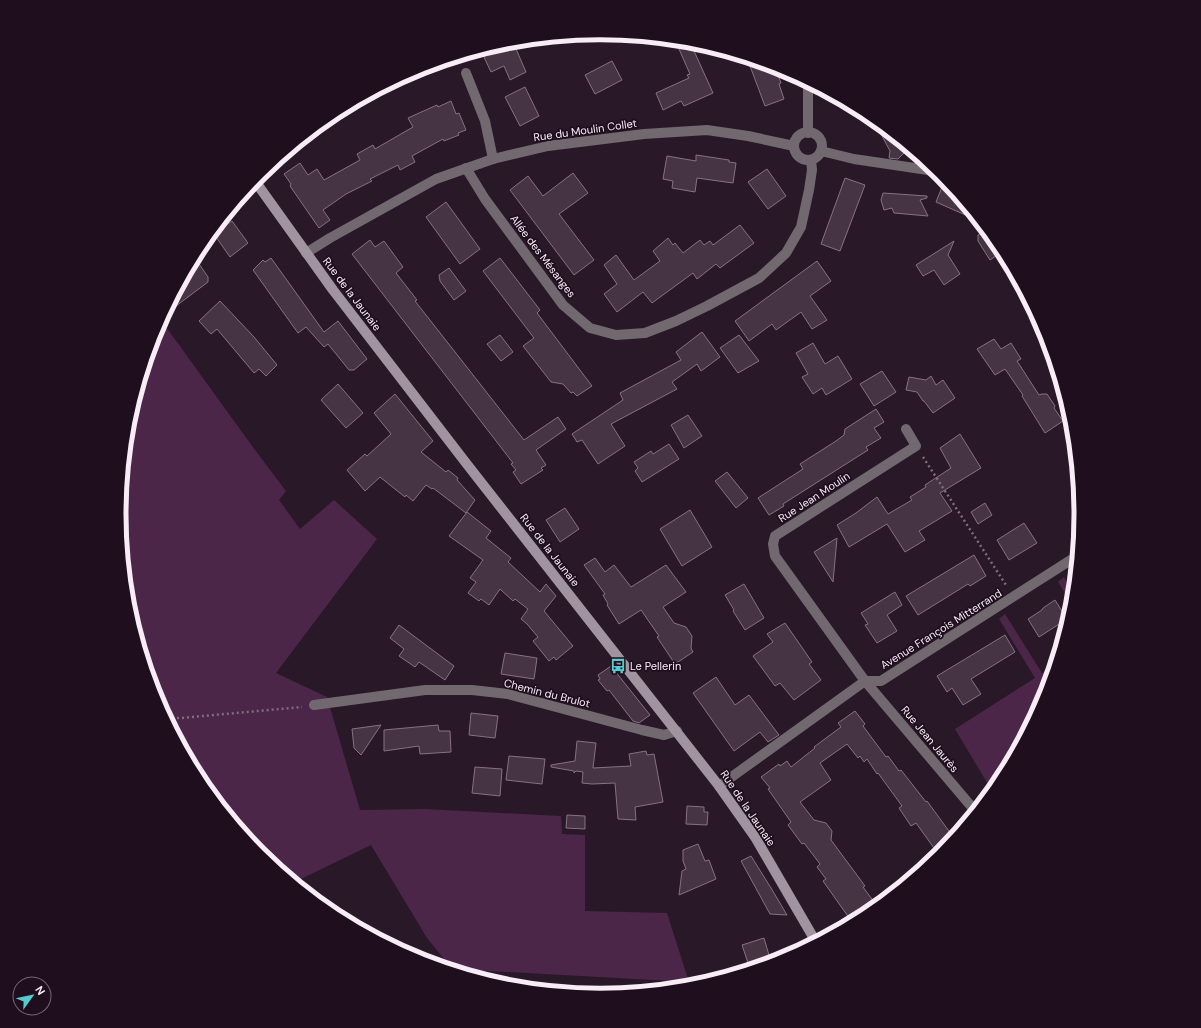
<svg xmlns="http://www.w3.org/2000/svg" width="1201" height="1028" viewBox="0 0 1201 1028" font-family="'DM Sans',sans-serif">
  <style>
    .green { fill: #4b2648 }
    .building { fill: #463444; stroke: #867184 }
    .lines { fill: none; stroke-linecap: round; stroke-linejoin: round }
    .path { stroke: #7d6e7b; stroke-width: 2.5; stroke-dasharray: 2 3; stroke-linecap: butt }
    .street { stroke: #726870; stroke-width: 10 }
    .secondary { stroke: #a1939f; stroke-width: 10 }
    .labels { text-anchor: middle; stroke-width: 3.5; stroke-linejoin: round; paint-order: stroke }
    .street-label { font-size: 11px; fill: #f8ecf6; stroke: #1f0f1e }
    .poi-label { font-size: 11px; fill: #f8ecf6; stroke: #1f0f1e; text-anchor: start }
    .rim { fill: none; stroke: #f8ecf6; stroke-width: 5 }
  </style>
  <rect width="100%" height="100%" fill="#291827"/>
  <g class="green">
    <polygon points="161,320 255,450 286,491 279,500 300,529 334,500 377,539 276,673 327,697 360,810 425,809 561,816 562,834 585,835 585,911 667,913 689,982 452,969 427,938 371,845 295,882 260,854 241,831 232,808 225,811 200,781 156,698 129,608 120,514 129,420 156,330"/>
    <polygon points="1064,577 1074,593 1072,605 1058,582"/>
    <polygon points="1005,614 1042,673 1055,665 1045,698 1000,781 992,791 955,729 1035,678 999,619"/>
  </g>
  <g class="building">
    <polygon points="675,40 690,42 713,93 684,106 681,101 663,110 656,93 689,78 687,75 690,74"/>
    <polygon points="513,42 526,72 510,80 504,66 491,72 483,55"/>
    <polygon points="747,58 775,67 781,83 779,84 784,99 765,106"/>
    <polygon points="612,61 622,80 595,94 585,75"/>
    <polygon points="525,87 539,116 520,126 505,97"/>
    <polygon points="451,101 456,114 459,113 466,130 458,133 459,135 444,141 443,139 412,156 415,162 400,170 398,165 370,179 372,181 346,194 323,210 330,220 319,228 290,186 291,184 284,174 300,163 308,175 317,169 324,180 360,160 357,154 373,145 375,149 413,127 408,118 437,105 438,107"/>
    <polygon points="872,117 909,148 898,159 889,158 890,151"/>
    <polygon points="696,155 729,160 729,162 736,163 733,183 697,178 695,192 672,188 673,181 663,179 667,156 696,161"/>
    <polygon points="767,169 786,196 768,209 748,182"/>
    <polygon points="573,173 588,193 559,214 594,260 574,275 510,190 528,176 543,196"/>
    <polygon points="845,178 865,185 840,251 821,244"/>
    <polygon points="947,181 954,190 979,221 936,202 944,182"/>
    <polygon points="883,193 927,196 927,198 920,200 928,216 894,213 892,208 884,210 881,200"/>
    <polygon points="446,202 480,249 460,264 426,217"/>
    <polygon points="232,221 248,243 230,257 214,234"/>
    <polygon points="740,225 754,243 720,268 716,264 697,279 693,273 652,303 643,292 617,312 604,294 617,284 604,265 616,255 634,280 660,261 653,251 668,238 673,245 675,243 683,253 700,240 704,245 710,241 713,245"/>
    <polygon points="986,230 1003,251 990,260 978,241 978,235"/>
    <polygon points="370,240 375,247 384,241 403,267 396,273 417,300 415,301 524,440 558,417 566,429 536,450 546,465 541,468 543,470 521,484 513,472 516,470 511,464 513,463 352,254"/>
    <polygon points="954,241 948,255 960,274 944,285 934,270 923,276 916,265"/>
    <polygon points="195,258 208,277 208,282 164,315"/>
    <polygon points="271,258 324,332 338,321 367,359 354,370 349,370 328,344 324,347 306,327 298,333 253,270 263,260 265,262"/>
    <polygon points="500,258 540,310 537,313 592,386 577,396 573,392 571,393 563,384 551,382 523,346 534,338 483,271"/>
    <polygon points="817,261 831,281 810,296 827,320 812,329 801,312 776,330 772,324 749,341 735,321"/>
    <polygon points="449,268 466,291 454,300 440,281 439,275"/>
    <polygon points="220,301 254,337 277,365 266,376 259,369 254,373 217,329 211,334 199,321"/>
    <polygon points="702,332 720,357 701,371 697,364 672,382 677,389 611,424 625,446 598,464 582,440 577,442 572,434 623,400 620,393 681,360 676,352"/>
    <polygon points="500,335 513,352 501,361 487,344"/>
    <polygon points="739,335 759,361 738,373 720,348"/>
    <polygon points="994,339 1001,349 1011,343 1021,359 1017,361 1039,395 1042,394 1047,394 1055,406 1054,408 1063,421 1045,433 1022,396 1023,395 1005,369 995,375 977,349"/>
    <polygon points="813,343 825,364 838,356 852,379 826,395 822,388 813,394 802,377 808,374 796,353"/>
    <polygon points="882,371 896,392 874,406 860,384"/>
    <polygon points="931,376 936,385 943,380 955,398 933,413 924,401 923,401 917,392 906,390 909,377 926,380"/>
    <polygon points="338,384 363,413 346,428 321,400"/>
    <polygon points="395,394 433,441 421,452 446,472 448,470 458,478 457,480 475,500 466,513 433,488 432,489 426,485 413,501 406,495 405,497 380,477 365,491 347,470 365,454 367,456 391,434 374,413"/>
    <polygon points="876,409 884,422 874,428 881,438 866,447 868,450 783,504 784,506 769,515 758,498 803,469 800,464 836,441 844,435 845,429"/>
    <polygon points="688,415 702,436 684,448 671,425"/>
    <polygon points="960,434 981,468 940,493 952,511 919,531 925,540 905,552 887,524 849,547 837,525 856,513 877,497 888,514 912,500 910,497 926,487 925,485 951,468 940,448"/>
    <polygon points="669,444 679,459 642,482 635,471 638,468 634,462 651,451 653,454"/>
    <polygon points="727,472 748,498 736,508 715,481"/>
    <polygon points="985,503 992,515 978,524 971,512"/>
    <polygon points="565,508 579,529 560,542 546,520"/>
    <polygon points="690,510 712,547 682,566 660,529"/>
    <polygon points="467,512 491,531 486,538 511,558 508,562 540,592 546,584 556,596 544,611 573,646 556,660 554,657 549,661 533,641 538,637 527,624 521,619 528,609 515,599 513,601 500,589 489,605 481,599 479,601 468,593 476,582 470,578 483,560 449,536"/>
    <polygon points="1024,523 1037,543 1009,560 997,540"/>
    <polygon points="837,538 833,582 814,552"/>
    <polygon points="974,555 986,576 970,586 968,584 918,615 906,596"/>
    <polygon points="595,558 605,572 614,565 631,587 666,565 686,592 663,607 674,623 686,627 692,636 691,648 693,652 675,664 657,637 659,636 641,610 619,624 607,605 608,604 603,595 605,594 584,565"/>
    <polygon points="744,584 764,618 745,630 733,611 734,610 725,595"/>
    <polygon points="895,592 902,605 887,615 897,631 877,643 865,625 868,624 861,613"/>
    <polygon points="1055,600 1067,619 1039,637 1028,619 1042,610 1043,608"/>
    <polygon points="785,623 812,662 809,664 821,680 794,700 780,683 775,686 753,656 773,642 767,634"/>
    <polygon points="399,625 454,666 445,680 419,662 415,667 399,656 404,649 390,638"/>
    <polygon points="1005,635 1015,652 971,679 981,694 963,705 952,688 947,692 937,676"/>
    <polygon points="505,653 537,658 534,679 501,674"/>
    <polygon points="611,666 650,715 639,723 633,721 609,690 607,691 598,680 600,679 598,675"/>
    <polygon points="716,677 735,705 749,695 779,735 768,742 760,732 734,751 693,693"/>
    <polygon points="855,711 865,724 863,726 886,757 888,756 899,771 901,770 926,802 927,801 954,838 939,855 916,823 911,826 899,808 902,806 878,773 877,774 867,759 864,762 860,756 858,758 847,744 820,763 831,780 800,802 814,820 826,823 832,831 831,840 865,886 863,887 877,906 868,914 852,922 823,881 826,879 817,867 820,864 804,843 802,844 788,825 791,822 768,789 770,788 761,777 779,764 780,766 787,761 791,767 815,748 814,747 841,727 838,723"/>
    <polygon points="471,713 498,716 495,738 469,735"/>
    <polygon points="381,725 361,755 354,748 352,729"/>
    <polygon points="438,725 439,731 450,731 451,752 420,754 419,746 384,751 384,730"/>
    <polygon points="577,741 596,743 593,768 631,766 629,754 646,751 647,755 654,754 663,802 635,807 636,820 618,819 615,783 592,784 582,783 583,772 576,771 574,773 574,771 551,767 551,765 575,761"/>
    <polygon points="509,756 545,759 542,784 506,780"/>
    <polygon points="475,767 502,769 500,796 472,793"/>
    <polygon points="687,806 704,807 704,812 708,812 707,825 686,824"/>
    <polygon points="567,815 585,816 585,829 566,828"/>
    <polygon points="698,844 705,861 709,860 716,879 679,895 682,871 686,869 683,861 683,850"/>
    <polygon points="751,856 771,888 787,915 770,914 741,861"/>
    <polygon points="764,938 771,962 750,969 742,945"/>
  </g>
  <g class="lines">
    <g class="path">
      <polyline points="923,457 1006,585"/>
      <polyline points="167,718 181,718 302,707"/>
    </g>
    <g class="street">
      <polyline points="466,73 485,121 493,159"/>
      <circle cx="808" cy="146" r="14"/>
      <polyline points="808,133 808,82"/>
      <polyline points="821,151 854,159 928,170 943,176"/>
      <polyline points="466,168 485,199 563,305 590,328 616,335 645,333 676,321 707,306 759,278 786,253 801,227 809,190 812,170 811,160"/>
      <polyline points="306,253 330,238 436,179 493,159 548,146 644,134 707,130 748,136 794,146"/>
      <polyline points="906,429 916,446 775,536 773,544 775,556 865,681 976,812"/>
      <polyline points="314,705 425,690 472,690 508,694 642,730 664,735 677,731"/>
      <polyline points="719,786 865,681 881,681 1077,556"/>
    </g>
    <polyline class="secondary" points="255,181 333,290 466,463 719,786 755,837 816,942"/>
  </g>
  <defs>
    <symbol id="bus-bare" viewBox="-9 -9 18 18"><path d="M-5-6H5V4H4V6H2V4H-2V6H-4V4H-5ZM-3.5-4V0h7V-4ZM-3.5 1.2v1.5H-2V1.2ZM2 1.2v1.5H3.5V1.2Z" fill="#52ccd0" stroke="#1f0f1e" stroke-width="2.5" paint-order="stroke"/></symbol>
  </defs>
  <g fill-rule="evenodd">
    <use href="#bus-bare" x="607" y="655" width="22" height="22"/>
  </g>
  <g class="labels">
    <g class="street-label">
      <text transform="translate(585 130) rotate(-8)" y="4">Rue du Moulin Collet</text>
      <text transform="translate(543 256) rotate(53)" y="4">Allée des Mésanges</text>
      <text transform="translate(352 294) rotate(53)" y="4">Rue de la Jaunaie</text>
      <text transform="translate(814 497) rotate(-33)" y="4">Rue Jean Moulin</text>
      <text transform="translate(550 550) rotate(52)" y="4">Rue de la Jaunaie</text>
      <text transform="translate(941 629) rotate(-32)" y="4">Avenue François Mitterrand</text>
      <text transform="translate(547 693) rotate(14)" y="4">Chemin du Brulot</text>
      <text transform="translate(930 739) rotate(50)" y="4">Rue Jean Jaurès</text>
      <text transform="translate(748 808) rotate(56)" y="4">Rue de la Jaunaie</text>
    </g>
    <g class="poi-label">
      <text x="630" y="670">Le Pellerin</text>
    </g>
  </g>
  <path d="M0 0H1201V1028H0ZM126 514a474 474 0 1 1 948 0a474 474 0 1 1-948 0Z" fill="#1f0f1e" fill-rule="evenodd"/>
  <path class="rim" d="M126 514a474 474 0 1 1 948 0a474 474 0 1 1-948 0Z"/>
  <g transform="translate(32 996) rotate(57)"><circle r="19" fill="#1f0f1e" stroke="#766774"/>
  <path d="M0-3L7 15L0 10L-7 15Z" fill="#52ccd0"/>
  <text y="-6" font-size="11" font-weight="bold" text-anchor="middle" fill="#f8ecf6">N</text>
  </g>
</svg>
